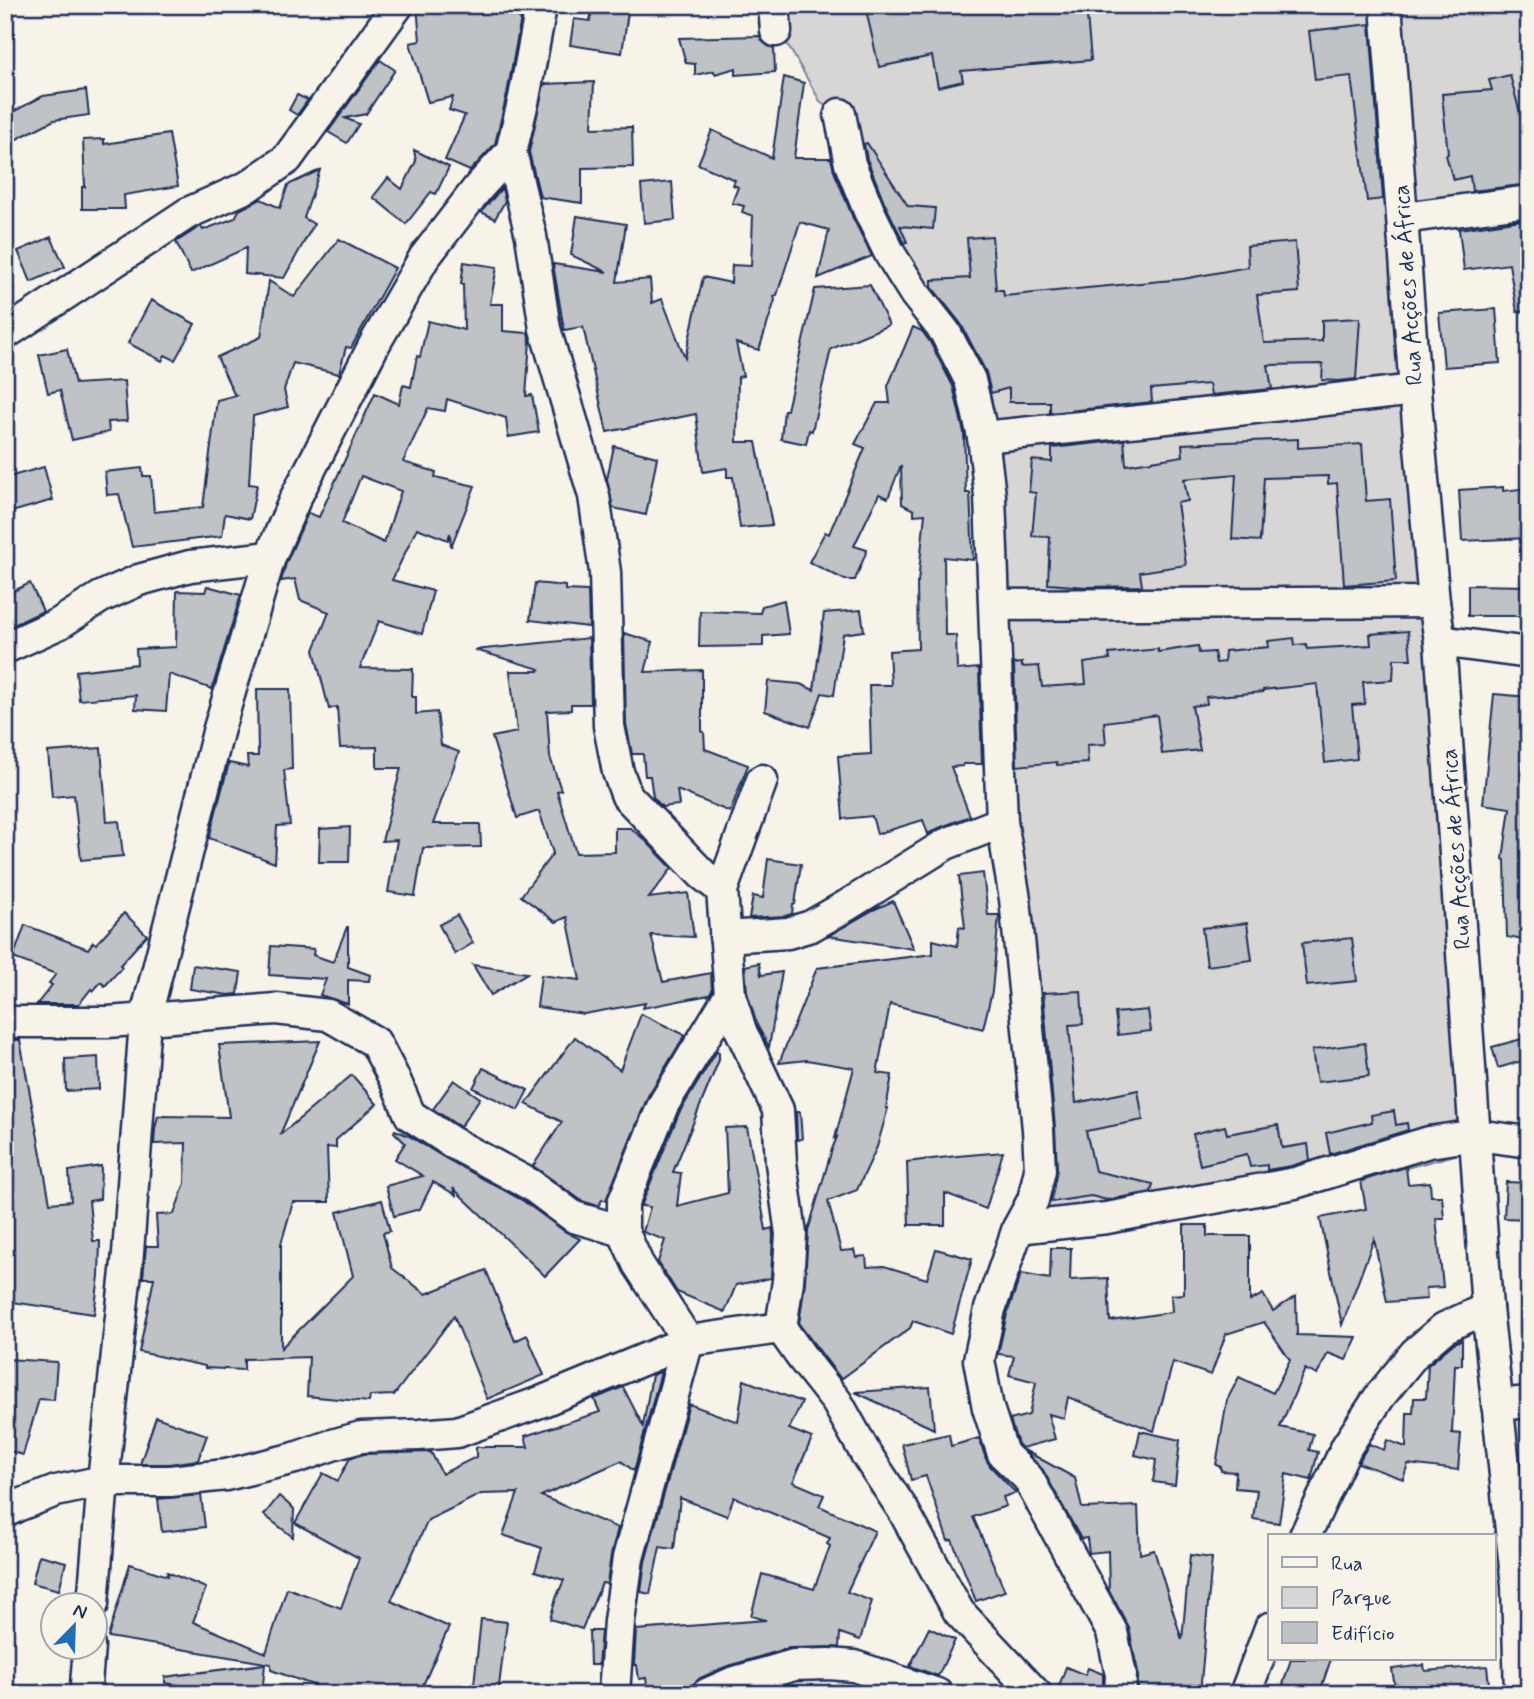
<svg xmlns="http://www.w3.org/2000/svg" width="1534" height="1699" viewBox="0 0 1534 1699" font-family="Mynerve,sans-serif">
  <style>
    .green { fill: #d7d6d4; stroke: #798299; stroke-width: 2 }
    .building { fill: #c0c3c5; stroke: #1b2f5e; stroke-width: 2; fill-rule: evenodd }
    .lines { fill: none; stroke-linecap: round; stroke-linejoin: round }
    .minor-casing { stroke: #1b2f5e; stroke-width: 35 }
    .minor { stroke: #f7f3e8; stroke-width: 30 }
    .labels { text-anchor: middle; stroke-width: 6; stroke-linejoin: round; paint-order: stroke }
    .street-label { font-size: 23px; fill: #1b2f5e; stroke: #f7f3e8 }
  </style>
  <rect width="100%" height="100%" fill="#f7f3e8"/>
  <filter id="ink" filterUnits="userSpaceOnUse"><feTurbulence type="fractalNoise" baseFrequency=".0143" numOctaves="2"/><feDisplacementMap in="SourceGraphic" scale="14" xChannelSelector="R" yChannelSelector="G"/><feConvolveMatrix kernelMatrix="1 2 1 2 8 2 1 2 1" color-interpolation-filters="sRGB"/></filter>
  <g filter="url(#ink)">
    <polygon class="green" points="779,5 1529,5 1529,196 1411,206 1466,1152 1354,1182 1210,1213 1031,1217 971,404 838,120 820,101 782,35"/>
    <g class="building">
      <polygon points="417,5 469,5 521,18 507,94 495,144 470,171 445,160 465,115 449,110 453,97 428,102 410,43 420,41"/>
      <polygon points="593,5 629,5 622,53 570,45 574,19 590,21"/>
      <polygon points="882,5 1086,5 1091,60 961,71 963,81 938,87 932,56 879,67 866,10"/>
      <polygon points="1370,24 1383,199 1367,201 1351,76 1315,80 1309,31"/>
      <polygon points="760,36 762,41 768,46 774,48 775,72 736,75 736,68 715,74 714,71 695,75 695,64 686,63 679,38"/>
      <polygon points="380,60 395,70 366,114 345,118 359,124 347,143 328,132"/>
      <polygon points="1510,75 1522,121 1529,159 1529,184 1472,191 1470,176 1453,180 1446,155 1448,154 1442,94 1492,90 1489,80"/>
      <polygon points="784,77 804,83 794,158 831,158 834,171 853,218 872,256 818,278 829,230 800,222 777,295 774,296 775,300 759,350 736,343 743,376 738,377 737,442 756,442 772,525 740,528 733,477 727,477 727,468 703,472 696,414 607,432 583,327 564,330 553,264 607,272 571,255 577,216 626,224 617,282 650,279 652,303 662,299 685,358 703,277 731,283 732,265 751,266 753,216 742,212 744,206 732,203 738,187 733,185 735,180 698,164 712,130 772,158"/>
      <polygon points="594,82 592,128 632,127 633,167 582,168 582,203 540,197 529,152 544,84"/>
      <polygon points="86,90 89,115 54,120 5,145 5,116 43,96"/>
      <polygon points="297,95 308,100 297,115 289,110"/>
      <polygon points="169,134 178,186 124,195 125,209 82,209 82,187 85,187 83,140 104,139 104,144"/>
      <polygon points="867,143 908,206 935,208 933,229 900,226 907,242 904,243 885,204 867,159 864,144"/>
      <polygon points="414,150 449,167 436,194 431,192 406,224 373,197 388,178 402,189 416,161"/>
      <polygon points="320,170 304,218 314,224 284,278 245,274 246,248 191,273 176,242 201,226 203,230 235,218 239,210 261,199 280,208 288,185"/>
      <polygon points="672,182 675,220 644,223 641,185"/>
      <polygon points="502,188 505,201 495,219 481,212"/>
      <polygon points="1529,219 1529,311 1517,312 1509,264 1464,270 1459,229"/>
      <polygon points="992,236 996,290 1003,290 1004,296 1183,279 1248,267 1247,246 1295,242 1299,292 1257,295 1264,343 1322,341 1322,320 1360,318 1356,379 1339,381 1322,380 1323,364 1268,365 1272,389 1211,395 1209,384 1151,389 1152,402 1050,413 1050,402 1009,402 1009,388 991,393 986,372 961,324 932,287 932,280 970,278 967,238"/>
      <polygon points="51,237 65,267 31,282 18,251"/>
      <polygon points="339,239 395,268 351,348 346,347 339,374 293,363 284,390 288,407 253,416 249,484 257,485 250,519 225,514 222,536 132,547 119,494 107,495 105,472 142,468 143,476 151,476 154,512 203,507 217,400 236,395 234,394 217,357 261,337 269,281 294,297"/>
      <path d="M464 262 497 267 490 304H503V331L528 333 530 341 526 396 532 395 539 432 508 437 506 418 447 399 445 411 428 408 403 462 436 472 435 477 475 486 451 547 450 533 448 540 417 528 392 580 433 591 422 634 379 621 360 668 413 669 412 697H416V714L437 712 441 745 459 752 433 824H480L481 847 423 848 415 896 388 892 397 840 382 841 401 768H377V747L340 748 337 707 329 709 314 650 329 612 300 600 295 579 281 581 286 563 308 513 319 517 375 393 399 404 403 385 411 387 417 356 420 357 428 321 464 330 463 284H461ZM361 476 401 491 384 543 342 523Z"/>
      <polygon points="870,285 889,325 831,349 812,431 809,430 806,444 781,439 784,410 787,410 815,289"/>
      <polygon points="151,300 195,324 175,360 165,355 162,361 128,343"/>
      <polygon points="1496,309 1500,363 1444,367 1439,313"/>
      <polygon points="913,327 922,331 930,342 953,386 964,433 966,493 970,493 973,560 944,557 945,635 956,635 957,670 979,668 982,764 963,764 963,766 951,767 970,816 939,828 928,834 923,820 877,834 872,816 843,819 838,756 871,754 869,685 891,685 889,651 918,649 917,582 918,582 925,514 914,515 914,510 902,504 901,465 888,498 879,494 854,546 867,550 855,580 845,580 809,562 825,532 829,534 865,448 855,444 877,403 890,403 888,386"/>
      <polygon points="67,349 75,384 124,381 127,421 108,422 109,432 72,440 60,390 48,393 39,355"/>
      <polygon points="1298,439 1298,448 1362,444 1366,501 1390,499 1396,581 1344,585 1337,483 1328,484 1328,476 1264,478 1260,541 1232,539 1236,474 1184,479 1188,501 1177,503 1186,565 1140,572 1142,586 1087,587 1048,584 1050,537 1032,536 1036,493 1029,492 1032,460 1052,462 1052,448 1124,440 1126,465 1183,456 1182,444"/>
      <polygon points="614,446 657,457 646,515 613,508 607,479"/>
      <polygon points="44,467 53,500 5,514 5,478"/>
      <polygon points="1503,487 1503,491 1529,488 1529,538 1462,541 1459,490"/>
      <polygon points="30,583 43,611 5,629 5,595"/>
      <polygon points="535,583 565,586 565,590 588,591 589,627 530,620"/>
      <polygon points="1468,585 1529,586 1529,616 1468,616"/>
      <polygon points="207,586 241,595 212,689 169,674 166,711 135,709 136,695 79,700 76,671 137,664 136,649 176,647 177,591 205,592"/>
      <polygon points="784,600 789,634 763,636 763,646 699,647 700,611 760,613 762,606"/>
      <polygon points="861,610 864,631 843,634 834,695 822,693 810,727 765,711 768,681 800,684 814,690 824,613"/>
      <polygon points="1408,631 1411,659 1394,659 1393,680 1363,682 1365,704 1352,705 1357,759 1325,763 1317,684 1263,690 1263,692 1206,697 1207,704 1192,706 1200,750 1162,754 1157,715 1104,722 1106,744 1087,745 1088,763 1057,765 1057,762 1017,766 1014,664 1022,663 1022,667 1039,666 1042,687 1086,684 1084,663 1110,659 1109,654 1158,649 1158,652 1198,646 1199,653 1214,652 1216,663 1224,662 1225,651 1269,647 1268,641 1294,638 1295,645 1306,644 1307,649 1371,645 1370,634"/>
      <polygon points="624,633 653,642 645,672 702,670 702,732 704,732 705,749 748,765 730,812 677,790 679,805 662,807 653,797 650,776 645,776 643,754 632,754 626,724"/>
      <polygon points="589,638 591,704 571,704 571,710 547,711 550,757 561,790 557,791 576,853 615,852 615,828 630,828 644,839 672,868 649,898 688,893 694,937 651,935 663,982 711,973 712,991 709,995 643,1008 645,1003 584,1014 537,1007 541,975 580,980 567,917 556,922 521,896 553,853 539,811 517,818 492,737 517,732 510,671 539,671 540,669 475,650"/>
      <polygon points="257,689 290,689 292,769 284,770 290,825 277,826 275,863 209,838 229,763 248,767 247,756 258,756"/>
      <polygon points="1494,694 1529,697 1529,738 1526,737 1522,769 1529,770 1529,941 1507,937 1505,860 1503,859 1510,808 1483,804"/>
      <polygon points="101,748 107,822 119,821 123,856 81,860 74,795 52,797 48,752"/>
      <polygon points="350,827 349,862 319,862 320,829"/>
      <polygon points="768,859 801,864 795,904 793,905 792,914 785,916 749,918 753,896 763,898"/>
      <polygon points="983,873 988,915 999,915 992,991 983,1029 943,1018 943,1017 890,1004 877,1073 892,1075 886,1108 888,1108 877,1147 857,1190 828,1201 841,1251 854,1250 856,1257 866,1256 867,1267 884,1266 927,1279 936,1249 972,1259 951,1334 913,1321 910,1328 841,1379 799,1324 805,1282 808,1231 832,1149 837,1137 835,1138 854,1068 807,1060 779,1063 817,968 933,954 933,940 957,946 959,927 965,928 959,876"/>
      <polygon points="893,901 914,949 828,936 873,910"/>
      <polygon points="124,913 147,935 120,965 122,967 105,986 101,982 93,991 91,989 79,1004 37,1004 52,985 49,983 56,974 13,958 25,925 88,949 93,942 96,944"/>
      <polygon points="457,915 473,943 455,954 439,925"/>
      <polygon points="1247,923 1252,960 1207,966 1202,928"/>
      <polygon points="347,927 348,927 348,967 370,975 369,981 348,980 348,1004 320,995 326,979 269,975 271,946 314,949 313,955 333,962"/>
      <polygon points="1352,938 1357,981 1307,986 1302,943"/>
      <polygon points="759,963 761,975 782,972 769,1047 757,1025 747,992 745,966"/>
      <polygon points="193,965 241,972 238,994 228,995 190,989"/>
      <polygon points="473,965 527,973 491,995"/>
      <polygon points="1081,991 1083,1024 1069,1025 1076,1103 1138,1090 1143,1120 1086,1131 1095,1171 1153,1184 1151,1192 1107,1200 1091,1196 1051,1202 1057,1169 1055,1127 1043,993"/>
      <polygon points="1148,1010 1151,1031 1118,1035 1115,1013"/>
      <polygon points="641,1014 685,1035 648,1096 606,1200 602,1200 598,1206 582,1201 533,1166 562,1122 526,1104 575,1037 620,1070"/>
      <polygon points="1529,1037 1529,1059 1498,1068 1492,1047"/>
      <polygon points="5,1040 20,1040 50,1203 71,1201 69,1171 101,1166 100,1199 89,1201 93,1241 100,1241 99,1276 94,1314 5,1301"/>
      <polygon points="320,1041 280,1135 352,1075 377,1104 336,1140 336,1148 327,1147 329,1202 293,1202 281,1244 281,1348 353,1276 337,1212 382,1200 390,1231 383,1233 392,1268 426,1294 486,1270 515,1341 527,1335 544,1375 487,1399 454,1316 394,1395 370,1396 369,1402 307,1396 309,1357 244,1359 244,1370 205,1368 205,1366 139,1352 154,1278 143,1278 146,1246 158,1246 156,1215 174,1214 185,1183 186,1143 154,1144 155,1129 158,1116 229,1117 219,1045"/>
      <polygon points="1365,1043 1369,1076 1317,1082 1312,1050"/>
      <polygon points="717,1051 719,1052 719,1060 673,1172 681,1173 677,1206 728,1193 725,1128 747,1127 766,1230 772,1228 773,1235 771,1278 736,1285 725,1312 677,1292 658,1262 665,1240 643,1232 650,1207 641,1206 679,1113"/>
      <polygon points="98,1057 99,1089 66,1091 65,1059"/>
      <polygon points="483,1068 528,1090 518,1110 473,1088"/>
      <polygon points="454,1080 480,1098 460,1127 433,1109"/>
      <polygon points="1394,1111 1396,1125 1407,1123 1408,1130 1330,1154 1326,1133 1372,1122 1371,1115"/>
      <polygon points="796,1112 800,1112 802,1139 797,1140"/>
      <polygon points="1278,1125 1282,1148 1308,1144 1310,1160 1291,1166 1267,1170 1267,1165 1250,1167 1247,1154 1200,1165 1193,1134 1225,1126 1227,1134"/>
      <polygon points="395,1130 409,1136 445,1158 522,1200 564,1231 580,1239 545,1276 453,1188 456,1195 433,1182 420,1209 394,1216 386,1186 423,1176 395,1159 405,1143 394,1132"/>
      <polygon points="1003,1152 986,1209 945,1193 945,1225 909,1225 907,1162 957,1156"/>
      <polygon points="1406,1167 1408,1184 1430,1182 1431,1196 1442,1196 1444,1218 1436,1218 1443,1287 1426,1288 1427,1299 1387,1302 1374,1239 1342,1325 1320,1218 1366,1209 1361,1181"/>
      <polygon points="1506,1182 1529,1183 1529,1219 1504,1218"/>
      <polygon points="1184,1225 1207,1225 1207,1236 1250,1236 1250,1301 1263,1294 1273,1311 1296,1296 1297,1335 1357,1337 1346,1360 1328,1353 1317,1375 1305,1369 1280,1427 1313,1434 1309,1450 1318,1452 1311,1480 1286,1474 1279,1523 1253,1519 1257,1490 1235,1488 1236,1472 1221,1471 1221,1467 1216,1465 1227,1400 1239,1377 1273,1393 1290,1360 1264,1322 1226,1334 1211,1375 1173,1362 1154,1431 1068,1397 1064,1418 1048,1414 1055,1439 1022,1448 1018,1444 1010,1420 1029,1415 1036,1382 1009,1375 1014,1356 998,1354 1007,1314 1021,1274 1050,1279 1051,1248 1071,1248 1070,1280 1108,1278 1110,1321 1172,1312 1171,1295 1184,1294"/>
      <polygon points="1462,1340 1462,1365 1455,1365 1452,1433 1461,1434 1458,1470 1408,1464 1403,1479 1358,1463 1369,1444 1384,1450 1387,1440 1406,1447 1407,1413 1413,1413 1414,1398 1426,1398 1428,1365 1454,1343"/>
      <polygon points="5,1359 57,1362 54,1400 39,1399 23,1455 5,1450"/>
      <polygon points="661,1372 634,1471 621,1461 541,1496 618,1528 611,1555 607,1584 602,1583 582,1629 550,1619 556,1598 564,1580 535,1571 542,1548 503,1535 518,1493 481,1494 428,1520 391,1601 449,1627 419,1694 338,1694 271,1670 271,1664 108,1637 130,1564 168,1576 167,1572 206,1588 193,1622 266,1653 287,1588 341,1608 359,1558 295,1523 323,1473 338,1481 350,1458 364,1454 431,1452 442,1474 476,1457 476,1447 528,1447 525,1436 600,1412 594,1399 623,1387 643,1426 652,1375"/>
      <polygon points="744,1380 802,1402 789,1429 812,1438 793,1482 824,1495 819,1506 875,1531 847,1592 872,1601 860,1640 840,1633 839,1647 789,1648 725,1667 700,1678 692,1685 680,1687 681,1694 648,1694 646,1678 639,1679 637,1665 634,1665 636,1630 766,1620 751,1616 762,1574 814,1589 830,1546 827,1544 830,1538 734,1497 727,1516 680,1498 674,1549 660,1547 650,1594 641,1592 645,1562 689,1404 738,1422"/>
      <polygon points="930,1387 934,1429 855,1392"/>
      <polygon points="156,1417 207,1435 198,1460 169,1464 140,1464"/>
      <polygon points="1140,1431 1180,1440 1175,1485 1153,1482 1156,1460 1135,1455"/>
      <polygon points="949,1434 951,1446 979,1438 986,1459 990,1466 1016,1493 1003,1497 1006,1506 973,1517 1005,1591 976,1601 952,1540 948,1541 926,1476 911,1480 902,1444"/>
      <polygon points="1024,1450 1075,1478 1082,1508 1138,1506 1140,1554 1154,1550 1182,1640 1190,1555 1212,1558 1200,1694 1138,1692 1138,1672 1129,1628 1109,1590 1108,1551 1089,1553 1087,1538 1081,1539 1043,1470"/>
      <polygon points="1521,1462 1529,1462 1529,1524 1528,1524"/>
      <polygon points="201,1495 205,1527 162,1532 158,1499"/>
      <polygon points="279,1496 294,1509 293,1537 264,1515"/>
      <polygon points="39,1555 66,1562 59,1590 32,1583"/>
      <polygon points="481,1619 507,1622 498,1694 473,1694"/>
      <polygon points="929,1628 955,1640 938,1676 910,1666"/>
      <polygon points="589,1631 601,1631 598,1665 590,1665"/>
      <polygon points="1291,1659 1331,1659 1319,1694 1280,1694"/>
      <polygon points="265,1664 262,1694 234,1694 165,1683 165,1677"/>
      <polygon points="1424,1665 1425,1671 1487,1666 1490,1694 1396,1694 1392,1669"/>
      <polygon points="1066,1667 1085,1675 1088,1668 1103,1674 1103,1694 1056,1694"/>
    </g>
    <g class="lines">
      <defs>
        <g id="minor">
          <polyline points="774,5 776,31"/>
          <polyline points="1386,5 1415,390 1434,602 1440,641 1487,1308 1517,1586 1520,1694"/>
          <polyline points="541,7 524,98 511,152 531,236 545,329 594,496 605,572 609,726 618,772 627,796 702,874 722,890"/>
          <polyline points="840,114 850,164 869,211 890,254 915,294 945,332 970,380 983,437 990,496 1002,822 1015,899 1038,1129 1040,1170 1033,1200 1018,1228 990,1309 979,1360 988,1408 1003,1454 1028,1478 1112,1632 1121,1675 1120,1694"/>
          <polyline points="1403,218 1529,201"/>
          <polyline points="5,334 188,213 247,187 287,159 398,5"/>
          <polyline points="983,437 1149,420 1415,390"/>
          <polyline points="995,605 1434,602"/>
          <polyline points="1440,641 1529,653"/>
          <polyline points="5,648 60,623 101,597 139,580 190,566 270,557"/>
          <polyline points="762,780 722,890 730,995 741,1031 778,1110 781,1163 791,1234 788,1281 781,1328 803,1359 837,1402 866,1454 903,1510 959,1612 1036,1694"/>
          <polyline points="725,937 788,933 811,926 846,906 946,844 1002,822"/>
          <polyline points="5,1022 108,1022 276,1009 328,1015 375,1042 396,1082 410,1115 453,1143 531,1185 574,1217 623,1231"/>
          <polyline points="1018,1228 1107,1218 1295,1183 1429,1142 1476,1135 1529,1142"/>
          <polyline points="1497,1405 1529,1402"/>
          <polyline points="5,1512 17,1506 56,1491 103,1481 170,1481 226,1475 295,1458 332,1445 361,1437 419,1435 457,1432 543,1401 688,1341 781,1328"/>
          <polyline points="1305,1536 1347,1446 1380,1396 1415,1353 1444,1328 1487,1308"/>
          <polyline points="93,1604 103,1481 128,1253 145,1020 218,732 270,557 295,499 375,343 424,258 478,188 511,152"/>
          <polyline points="87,1694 86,1685 89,1646"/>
          <polyline points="614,1694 619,1621 628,1558 688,1341 638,1264 623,1231 623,1203 663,1105 730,995"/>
          <polyline points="707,1694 732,1683 794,1665 829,1664 854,1666 937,1694"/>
          <polyline points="1245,1694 1270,1628"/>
        </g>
      </defs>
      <use href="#minor" class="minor-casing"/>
      <use href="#minor" class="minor"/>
    </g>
  </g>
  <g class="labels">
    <g class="street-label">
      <text transform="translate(1407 285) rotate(-94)" y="8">Rua Acções de África</text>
      <text transform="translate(1455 849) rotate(-94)" y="8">Rua Acções de África</text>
    </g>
  </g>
  <rect width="1534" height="1699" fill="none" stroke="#f7f3e8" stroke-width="28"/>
  <rect x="14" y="14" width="1506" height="1671" fill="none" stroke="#1b2f5e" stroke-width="2.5" filter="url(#ink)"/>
  <rect x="1268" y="1534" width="228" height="126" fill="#f7f3e8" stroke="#9fa5b1" stroke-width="2"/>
  <rect x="1282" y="1557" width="35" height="10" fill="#f7f3e8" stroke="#9fa5b1" stroke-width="2"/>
  <text x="1331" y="1570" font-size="21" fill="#1b2f5e">Rua</text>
  <rect x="1282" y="1587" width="35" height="21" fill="#d7d6d4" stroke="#9fa5b1" stroke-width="2"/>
  <text x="1331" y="1604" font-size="21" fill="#1b2f5e">Parque</text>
  <rect x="1282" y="1622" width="35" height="21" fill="#c0c3c5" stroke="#9fa5b1" stroke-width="2"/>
  <text x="1331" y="1640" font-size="21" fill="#1b2f5e">Edifício</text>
  <g transform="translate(74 1626) rotate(23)"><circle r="33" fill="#f7f3e8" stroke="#9fa5b1" stroke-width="2"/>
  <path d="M0-5L12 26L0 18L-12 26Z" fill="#1f6fb2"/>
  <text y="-10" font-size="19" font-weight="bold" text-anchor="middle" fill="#1b2f5e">N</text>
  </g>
</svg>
